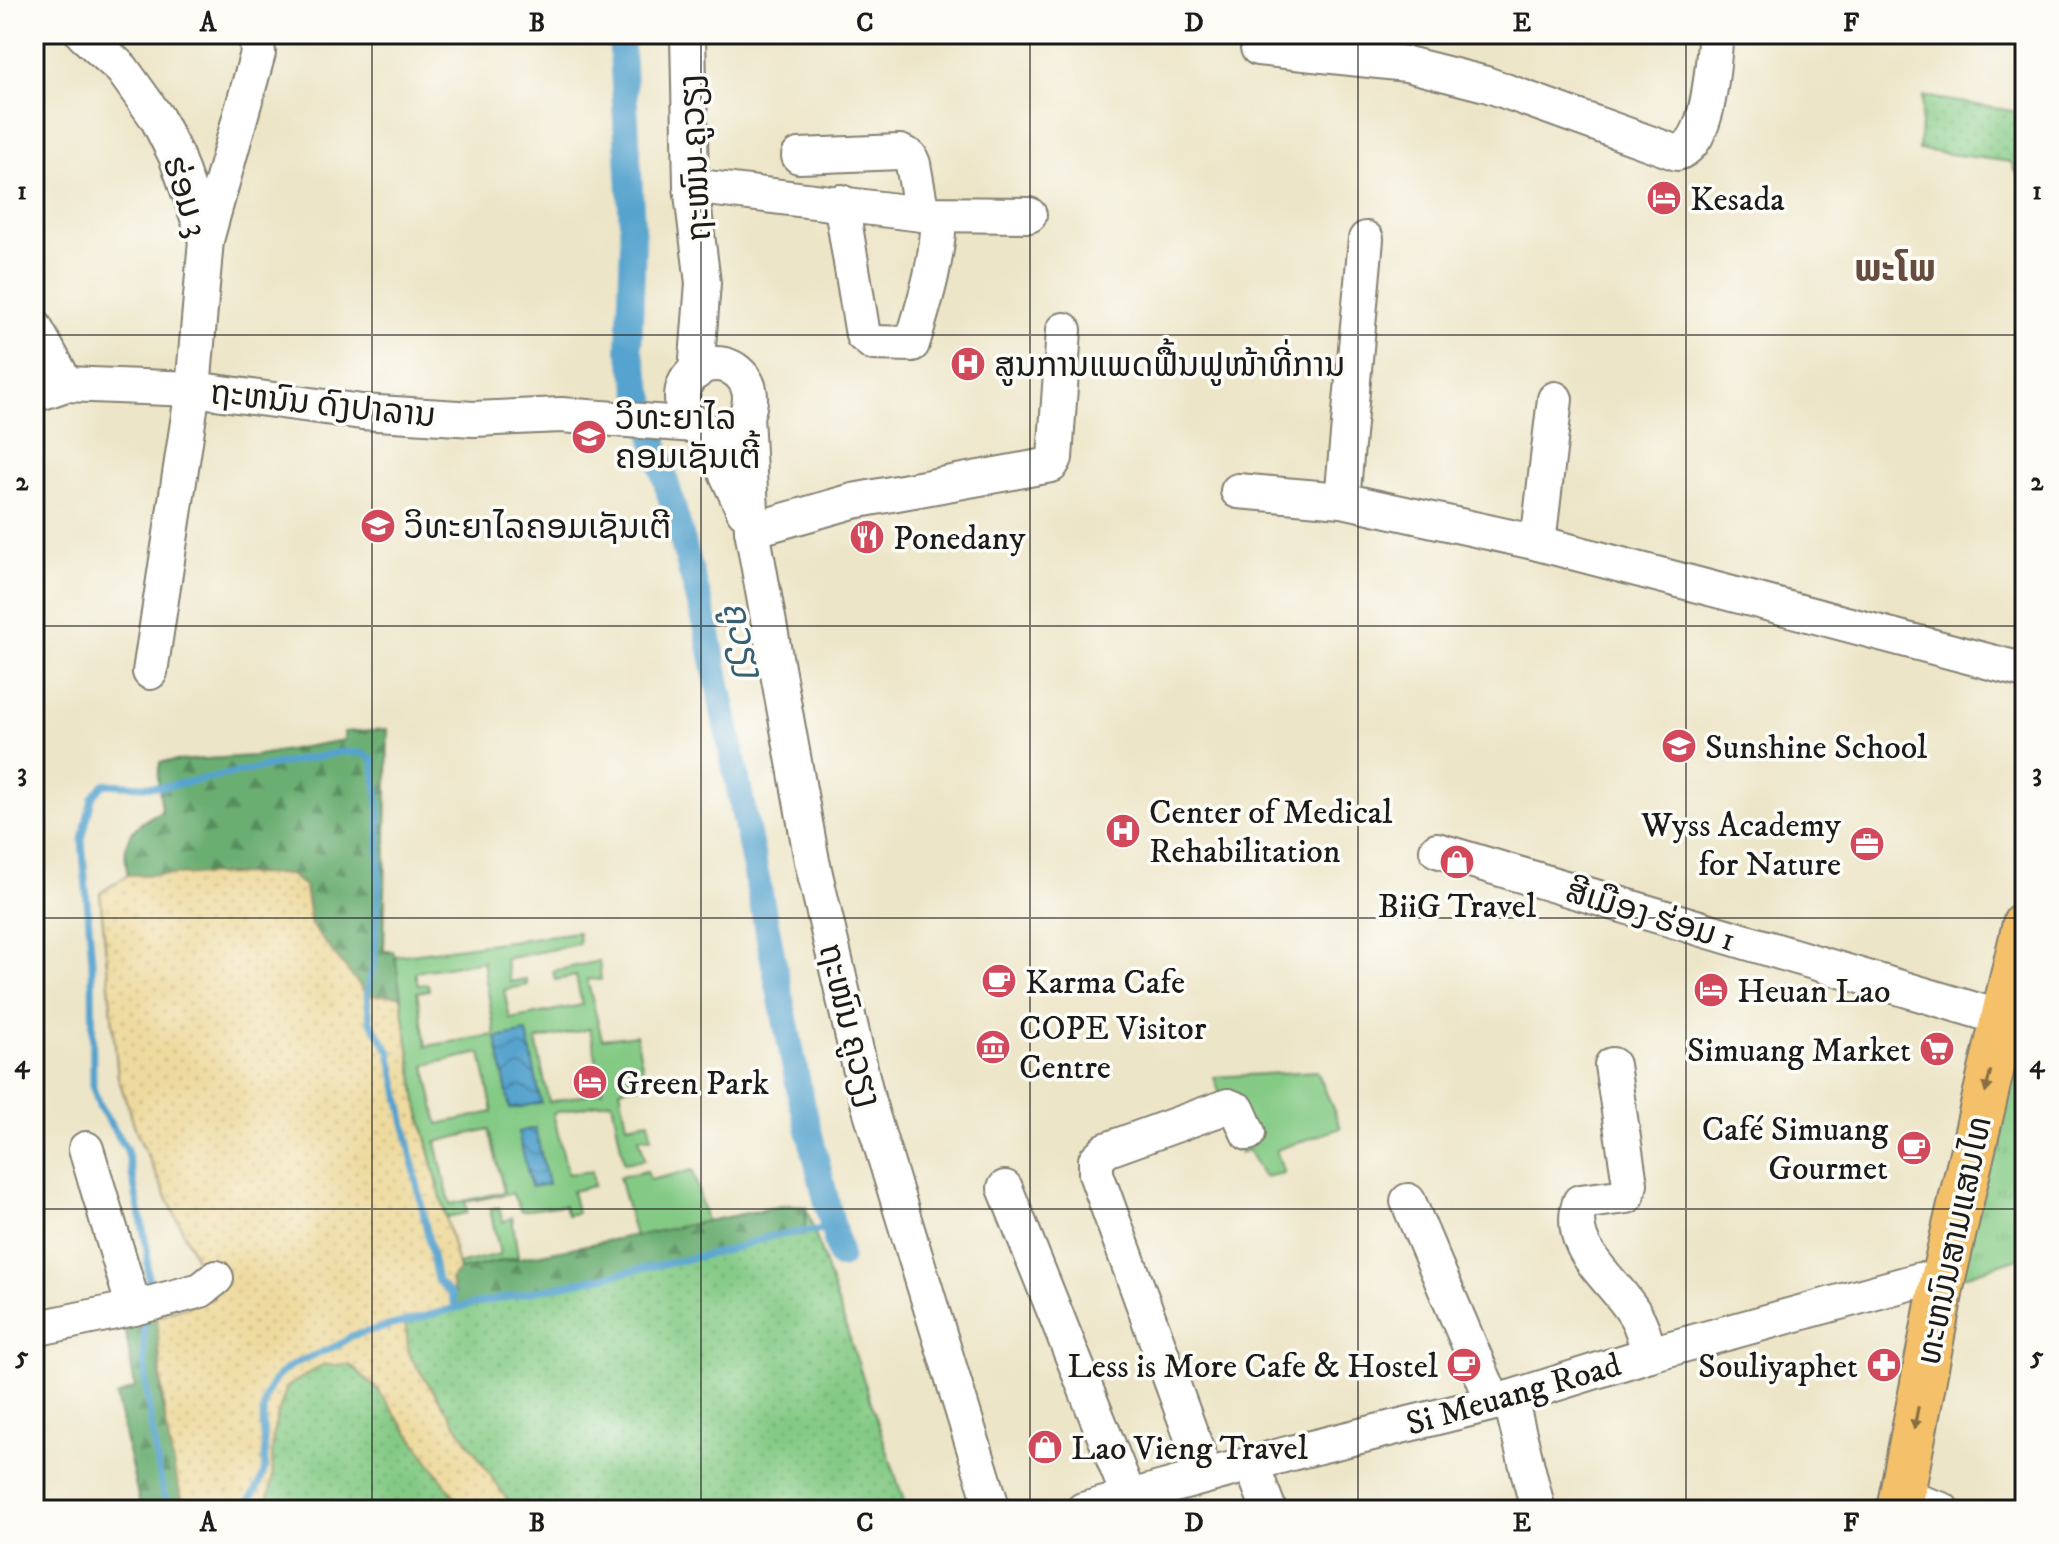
<svg xmlns="http://www.w3.org/2000/svg" width="2059" height="1544" viewBox="0 0 2059 1544" font-family="'IM FELL DW Pica','Noto Sans Lao',serif">
  <style>
    .grass { fill: url(#grass-dots); stroke: #507350; stroke-width: 2 }
    .forest { fill: url(#forest-firs); stroke: #446547; stroke-width: 2 }
    .sand { fill: url(#sand-dots); stroke: #857b5d; stroke-width: 2 }
    .park { fill: url(#park-tufts); stroke: #507350; stroke-width: 2 }
    .garden { fill: #84ca85; stroke: #507350; stroke-width: 2; fill-rule: evenodd }
    .water { fill: url(#water-waves); stroke: #386075; stroke-width: 2 }
    .lines { fill: none; stroke-linecap: round; stroke-linejoin: round }
    .stream { stroke: #55a3ce; stroke-width: 7 }
    .canal { stroke: #55a3ce; stroke-width: 26 }
    .minor-casing { stroke: #848072; stroke-width: 38 }
    .major-casing { stroke: #848072; stroke-width: 48 }
    .minor { stroke: #fff; stroke-width: 34 }
    .major { stroke: #f4c16a; stroke-width: 44 }
    .oneway { fill: #886e43 }
    .grid { fill: none; stroke: #1c1c1c; stroke-width: 2; stroke-opacity: 0.55 }
    .labels { text-anchor: middle; stroke-width: 7; stroke-linejoin: round; paint-order: stroke }
    .street-label { font-size: 34px; fill: #1c1c1c; stroke: #fdfcf7 }
    .poi-label { font-size: 34px; fill: #1c1c1c; stroke: #fdfcf7; text-anchor: start }
    .water-label { font-size: 36px; font-style: italic; fill: #386075; stroke: #fdfcf7 }
    .quarter-label { font-size: 38px; font-weight: bold; fill: #654c3f; stroke: #fdfcf7 }
    .neatline { fill: none; stroke: #1c1c1c; stroke-width: 3 }
    .grid-label { font-size: 26px; text-anchor: middle; font-weight: bold; fill: #1c1c1c }
  </style>
  <defs>
    <pattern id="grass-dots" width="8" height="8" patternUnits="userSpaceOnUse" patternTransform="scale(2)"><rect width="8" height="8" fill="#84ca85"/><path d="M2 2h.1M6 6h.1" fill="none" stroke="#71ad72" stroke-width="1.8" stroke-linecap="round"/></pattern>
    <pattern id="forest-firs" width="22" height="20" patternUnits="userSpaceOnUse" patternTransform="scale(2)"><rect width="22" height="20" fill="#6bae72"/><path d="M5 1l3.5 6h-7zM16 11l3.5 6h-7z" fill="#578d5d"/></pattern>
    <pattern id="sand-dots" width="8" height="8" patternUnits="userSpaceOnUse" patternTransform="scale(2)"><rect width="8" height="8" fill="#eeda9e"/><path d="M2 2h.1M6 6h.1" fill="none" stroke="#ccba88" stroke-width="1.8" stroke-linecap="round"/></pattern>
    <pattern id="park-tufts" width="24" height="20" patternUnits="userSpaceOnUse" patternTransform="scale(2)"><rect width="24" height="20" fill="#84ca85"/><path d="M3 7l-1-3M5 7V3M7 7l1-3M15 17l-1-3M17 17v-4M19 17l1-3" fill="none" stroke="#71ad72"/></pattern>
    <pattern id="water-waves" width="16" height="10" patternUnits="userSpaceOnUse" patternTransform="scale(2)"><rect width="16" height="10" fill="#55a3ce"/><path d="M0 5q4-4 8 0t8 0" fill="none" stroke="#4684a6"/></pattern>
  </defs>
  <rect width="100%" height="100%" fill="#fdfcf7"/>
  <filter id="ink" filterUnits="userSpaceOnUse"><feTurbulence type="fractalNoise" baseFrequency=".0125" numOctaves="2"/><feDisplacementMap in="SourceGraphic" scale="16" xChannelSelector="R" yChannelSelector="G"/><feConvolveMatrix kernelMatrix="1 2 1 2 8 2 1 2 1" color-interpolation-filters="sRGB"/></filter>
  <filter id="wash" filterUnits="userSpaceOnUse"><feTurbulence type="fractalNoise" baseFrequency=".006" numOctaves="4" result="noise"/><feDisplacementMap in="SourceGraphic" scale="32" xChannelSelector="R" yChannelSelector="G"/><feGaussianBlur stdDeviation="1.8" result="paint"/><feColorMatrix in="noise" values="0 0 0 0 0 0 0 0 0 0 0 0 0 0 0 0 0 1.4 0 .05"/><feComposite in="paint" operator="in"/></filter>
  <g filter="url(#wash)">
    <rect width="100%" height="100%" fill="#ede5c7"/>
    <g class="grass">
      <polygon points="1923,96 2025,113 2025,173 2015,172 2011,162 1919,150"/>
      <polygon points="806,1207 907,1510 514,1510 409,1355 405,1319 725,1251 771,1236 800,1235 805,1226"/>
      <path d="M322 1365H350L378 1390 464 1510H258C277 1491 272 1474 272 1450 272 1428 280 1407 287 1387Z"/>
    </g>
    <g class="forest">
      <path d="M388 729 384 951H393L395 956 401 996 367 995 311 925 305 887 289 874 128 875C120 840 130 826 162 811L158 778 160 762 253 756 344 740V732Z"/>
      <path d="M787 1205 806 1207 805 1226 801 1235C765 1236 733 1249 698 1257 618 1275 537 1295 456 1308L451 1278 459 1270Z"/>
      <polygon points="157,1316 162,1405 186,1510 141,1510 116,1396 135,1388 125,1326"/>
    </g>
    <path class="sand" d="M289 874 305 887 311 925 367 995 401 996 417 1101 459 1270 451 1278 456 1308 405 1319 409 1355 514 1510H464L378 1390 350 1365H322L287 1387C280 1407 272 1428 272 1450 272 1474 277 1491 258 1510H186C164 1448 161 1382 157 1316L214 1297 138 1136 118 1077 100 893 128 875Z"/>
    <polygon class="park" points="2025,946 2025,1256 1942,1283"/>
    <g class="garden">
      <path d="M578 932 579 944 505 959 510 982 526 979 527 985 504 990 510 1019 582 1005 576 976 555 980 553 971 599 961 601 980 587 979 602 1039 636 1035 646 1084 620 1089 627 1125 649 1121 651 1138 639 1137 645 1160 624 1163 612 1101 553 1113 568 1174 592 1171 594 1186 572 1191 577 1213 567 1215 564 1205 521 1211 512 1193 465 1202 467 1213 446 1217 417 1101 395 956ZM483 961 495 1035 426 1046 417 992 429 990 428 984 418 985 415 972ZM590 1029 603 1091 549 1102 536 1040ZM481 1053 493 1112 438 1124 425 1065ZM489 1129 504 1192 450 1204 436 1142Z"/>
      <polygon points="1317,1071 1341,1128 1276,1150 1284,1173 1264,1177 1248,1150 1240,1153 1214,1077"/>
      <polygon points="693,1170 706,1221 635,1236 619,1177 647,1171 650,1180"/>
      <polygon points="499,1207 503,1222 512,1217 518,1257 459,1270 458,1264 500,1254 490,1209"/>
    </g>
    <g class="water">
      <polygon points="527,1032 541,1103 510,1109 496,1038"/>
      <polygon points="535,1128 548,1184 531,1187 518,1132"/>
    </g>
    <g class="lines">
      <g class="stream">
        <path d="M149 1295 147 1249 127 1150 99 1106 93 1088 92 961 82 840 92 798 104 784 162 787 341 752 362 753 373 759 379 806V879L374 962 367 995 370 1021 390 1052 437 1280 451 1294 456 1308 351 1336C330 1355 293 1356 275 1380 253 1408 269 1439 264 1471 262 1484 250 1499 244 1510"/>
        <polyline points="456,1308 725,1251 771,1236 832,1228"/>
        <path d="M146 1316C138 1360 156 1465 168 1510"/>
      </g>
      <polyline class="canal" points="621,34 633,243 629,349 707,629 800,1094 840,1256"/>
    </g>
  </g>
  <g filter="url(#ink)">
    <g class="lines">
      <defs>
        <g id="minor">
          <polyline points="83,34 122,69 157,118 176,156 206,240 193,389 150,672"/>
          <polyline points="688,34 691,186 703,283 696,372"/>
          <path d="M1258 48 1407 64 1486 84 1677 153C1711 143 1712 65 1716 34"/>
          <polyline points="799,156 900,152 910,157 913,164 922,214"/>
          <polyline points="691,186 922,214 1029,215"/>
          <path d="M841 202 863 335 873 343 912 344C925 301 938 260 939 215"/>
          <polyline points="206,240 258,53 256,34"/>
          <polyline points="34,326 66,384"/>
          <circle cx="716" cy="398" r="34"/>
          <polyline points="34,395 66,384 193,389 362,412 474,419 561,415 695,425"/>
          <polyline points="746,415 752,530 812,861 868,1102 993,1510"/>
          <polyline points="707,431 744,511"/>
          <polyline points="1238,491 1342,500 1538,543 2025,671"/>
          <polyline points="1342,500 1366,239"/>
          <polyline points="752,530 853,501 1051,465 1055,458 1064,330"/>
          <polyline points="1538,543 1555,399"/>
          <polyline points="1437,850 2002,1018"/>
          <path d="M1612 1065 1630 1184 1627 1196 1580 1202C1564 1251 1617 1280 1637 1318 1643 1328 1645 1342 1650 1354"/>
          <polyline points="1005,1188 1129,1497"/>
          <polyline points="1408,1201 1494,1403"/>
          <polyline points="134,1308 201,1290 216,1278"/>
          <polyline points="34,1329 134,1308 86,1149"/>
          <polyline points="1510,1398 1538,1510"/>
          <polyline points="1251,1463 1269,1510"/>
          <polyline points="1206,1476 1096,1174 1096,1160 1106,1150 1228,1106 1238,1110 1248,1133"/>
          <polyline points="1900,1496 1942,1510"/>
          <polyline points="1083,1510 1291,1453 1494,1403 1650,1354 1920,1280 1942,1283"/>
        </g>
        <polyline id="major" points="1899,1510 1942,1283 2025,924"/>
      </defs>
      <use href="#minor" class="minor-casing"/>
      <use href="#major" class="major-casing"/>
      <use href="#minor" class="minor"/>
      <use href="#major" class="major"/>
    </g>
    <defs><path id="oneway-solid" d="M-6-.8H1V-3.2L6.5 0L1 3.2V.8H-6Z" transform="scale(2)"/></defs>
    <g class="oneway">
      <use href="#oneway-solid" transform="translate(1988 1082) rotate(103)"/>
      <use href="#oneway-solid" transform="translate(1916 1418) rotate(101)"/>
    </g>
  </g>
  <path class="grid" d="M372 34V1510M701 34V1510M1030 34V1510M1358 34V1510M1686 34V1510M34 335H2025M34 626H2025M34 918H2025M34 1209H2025"/>
  <defs>
    <symbol id="hotel-disc" viewBox="-11 -11 22 22"><circle r="9.5" fill="#d1495b" stroke="#fdfcf7"/><path d="M-6-4.5h1.5V1H6V5H4.5V3h-9V5H-6ZM-4 0a1.8 1.8 0 1 1 3.6 0ZM.5 0V-2.5h3Q6-2.5 6 0Z" fill="#fff"/></symbol>
    <symbol id="hospital-disc" viewBox="-11 -11 22 22"><circle r="9.5" fill="#d1495b" stroke="#fdfcf7"/><path d="M-5-5h3v3.5h4V-5h3V5h-3V1.5h-4V5h-3Z" fill="#fff"/></symbol>
    <symbol id="university-disc" viewBox="-11 -11 22 22"><circle r="9.5" fill="#d1495b" stroke="#fdfcf7"/><path d="M0-5L7-2L0 1L-7-2ZM-4 1L0 2.5L4 1V4Q0 6-4 4Z" fill="#fff"/></symbol>
    <symbol id="school-disc" viewBox="-11 -11 22 22"><circle r="9.5" fill="#d1495b" stroke="#fdfcf7"/><path d="M0-5L7-2L0 1L-7-2ZM-4 1L0 2.5L4 1V4Q0 6-4 4Z" fill="#fff"/></symbol>
    <symbol id="restaurant-disc" viewBox="-11 -11 22 22"><circle r="9.5" fill="#d1495b" stroke="#fdfcf7"/><path d="M-5-6h1v4h1v-4h1v4h1v-4h1v5L-1.5 .5V6h-2V.5L-5-1ZM5-6V6H3V1.5H1.5Q1.5-4 5-6Z" fill="#fff"/></symbol>
    <symbol id="office-disc" viewBox="-11 -11 22 22"><circle r="9.5" fill="#d1495b" stroke="#fdfcf7"/><path d="M-6-3h4V-5.5h4V-3h4V5H-6ZM-1-4.5V-3h2v-1.5ZM-6 0V1H6V0Z" fill="#fff"/></symbol>
    <symbol id="shop-disc" viewBox="-11 -11 22 22"><circle r="9.5" fill="#d1495b" stroke="#fdfcf7"/><path d="M-5-2.5h2.3a2.7 3.5 0 0 1 5.4 0H5L5.5 6h-11ZM-1.5-2.5h3a1.5 2.3 0 0 0-3 0Z" fill="#fff"/></symbol>
    <symbol id="cafe-disc" viewBox="-11 -11 22 22"><circle r="9.5" fill="#d1495b" stroke="#fdfcf7"/><path d="M-5.5-4.5H6V0H3Q3 3.5 0 3.5H-2.5Q-5.5 3.5-5.5 0ZM3-3.2v2h1.7v-2ZM-6 4.5H4V6H-6Z" fill="#fff"/></symbol>
    <symbol id="museum-disc" viewBox="-11 -11 22 22"><circle r="9.5" fill="#d1495b" stroke="#fdfcf7"/><path d="M0-6L6-3V-2H-6V-3ZM-5-1h2V3h-2ZM-1-1h2V3h-2ZM3-1h2V3H3ZM-6 4H6V6H-6Z" fill="#fff"/></symbol>
    <symbol id="supermarket-disc" viewBox="-11 -11 22 22"><circle r="9.5" fill="#d1495b" stroke="#fdfcf7"/><path d="M-6-5.5h2.5l.6 2H6L4.5 2H-2.5L-4.4-4H-6ZM-1.5 3.2a1.3 1.3 0 1 0 .1 0ZM3 3.2a1.3 1.3 0 1 0 .1 0Z" fill="#fff"/></symbol>
    <symbol id="pharmacy-disc" viewBox="-11 -11 22 22"><circle r="9.5" fill="#d1495b" stroke="#fdfcf7"/><path d="M-2-6h4v4h4v4h-4v4h-4v-4h-4v-4h4Z" fill="#fff"/></symbol>
  </defs>
  <g fill-rule="evenodd">
    <use href="#hotel-disc" x="1644" y="178" width="40" height="40"/>
    <use href="#hospital-disc" x="948" y="344" width="40" height="40"/>
    <use href="#university-disc" x="569" y="417" width="40" height="40"/>
    <use href="#school-disc" x="358" y="506" width="40" height="40"/>
    <use href="#restaurant-disc" x="847" y="517" width="40" height="40"/>
    <use href="#school-disc" x="1659" y="726" width="40" height="40"/>
    <use href="#hospital-disc" x="1103" y="811" width="40" height="40"/>
    <use href="#office-disc" x="1847" y="824" width="40" height="40"/>
    <use href="#shop-disc" x="1437" y="842" width="40" height="40"/>
    <use href="#cafe-disc" x="979" y="961" width="40" height="40"/>
    <use href="#hotel-disc" x="1691" y="970" width="40" height="40"/>
    <use href="#museum-disc" x="973" y="1027" width="40" height="40"/>
    <use href="#supermarket-disc" x="1917" y="1029" width="40" height="40"/>
    <use href="#hotel-disc" x="570" y="1062" width="40" height="40"/>
    <use href="#cafe-disc" x="1894" y="1128" width="40" height="40"/>
    <use href="#cafe-disc" x="1444" y="1345" width="40" height="40"/>
    <use href="#pharmacy-disc" x="1864" y="1345" width="40" height="40"/>
    <use href="#shop-disc" x="1025" y="1427" width="40" height="40"/>
  </g>
  <g class="labels">
    <g class="street-label">
      <text transform="translate(694 158) rotate(-93)" y="12">ຖະໜົນ ຄູວຽງ</text>
      <text transform="translate(187 196) rotate(72)" y="12">ຮ່ອມ 3</text>
      <text transform="translate(323 403) rotate(6)" y="12">ຖະຫນົນ ດົງປາລານ</text>
      <text transform="translate(1651 914) rotate(17)" y="12">ສີເມືອງ ຮ່ອມ 1</text>
      <text transform="translate(851 1025) rotate(76)" y="12">ຖະໜົນ ຄູວຽງ</text>
      <text transform="translate(1953 1240) rotate(-78)" y="12">ທະຫນົນສາມແສນໄທ</text>
      <text transform="translate(1513 1393) rotate(-16)" y="12">Si Meuang Road</text>
    </g>
    <g class="poi-label">
      <text x="1690" y="210">Kesada</text>
      <text x="994" y="376">ສູນການແພດຟື້ນຟູໜ້າທີ່ການ</text>
      <text x="615" y="429">ວິທະຍາໄລ<tspan x="615" dy="39">ຄອມເຊັນເຕີ້</tspan></text>
      <text x="404" y="538">ວິທະຍາໄລຄອມເຊັນເຕີ</text>
      <text x="893" y="549">Ponedany</text>
      <text x="1705" y="758">Sunshine School</text>
      <text x="1149" y="823">Center of Medical<tspan x="1149" dy="39">Rehabilitation</tspan></text>
      <text x="1841" y="836" text-anchor="end">Wyss Academy<tspan x="1841" dy="39">for Nature</tspan></text>
      <text x="1457" y="917" text-anchor="middle">BiiG Travel</text>
      <text x="1025" y="993">Karma Cafe</text>
      <text x="1737" y="1002">Heuan Lao</text>
      <text x="1019" y="1039">COPE Visitor<tspan x="1019" dy="39">Centre</tspan></text>
      <text x="1911" y="1061" text-anchor="end">Simuang Market</text>
      <text x="616" y="1094">Green Park</text>
      <text x="1888" y="1140" text-anchor="end">Café Simuang<tspan x="1888" dy="39">Gourmet</tspan></text>
      <text x="1438" y="1377" text-anchor="end">Less is More Cafe &amp; Hostel</text>
      <text x="1858" y="1377" text-anchor="end">Souliyaphet</text>
      <text x="1071" y="1459">Lao Vieng Travel</text>
    </g>
    <g class="water-label">
      <text transform="translate(744 639) rotate(77)" y="13">ຄູວຽງ</text>
    </g>
    <g class="quarter-label">
      <text x="1895" y="281">ພະໂພ</text>
    </g>
  </g>
  <rect width="2059" height="1544" fill="none" stroke="#fdfcf7" stroke-width="88"/>
  <rect x="44" y="44" width="1971" height="1456" class="neatline"/>
  <g class="grid-label">
    <text x="208" y="31">A</text>
    <text x="537" y="31">B</text>
    <text x="865" y="31">C</text>
    <text x="1194" y="31">D</text>
    <text x="1522" y="31">E</text>
    <text x="1851" y="31">F</text>
    <text x="22" y="199">1</text>
    <text x="2037" y="199">1</text>
    <text x="22" y="490">2</text>
    <text x="2037" y="490">2</text>
    <text x="22" y="781">3</text>
    <text x="2037" y="781">3</text>
    <text x="22" y="1072">4</text>
    <text x="2037" y="1072">4</text>
    <text x="22" y="1364">5</text>
    <text x="2037" y="1364">5</text>
    <text x="208" y="1531">A</text>
    <text x="537" y="1531">B</text>
    <text x="865" y="1531">C</text>
    <text x="1194" y="1531">D</text>
    <text x="1522" y="1531">E</text>
    <text x="1851" y="1531">F</text>
  </g>
</svg>
